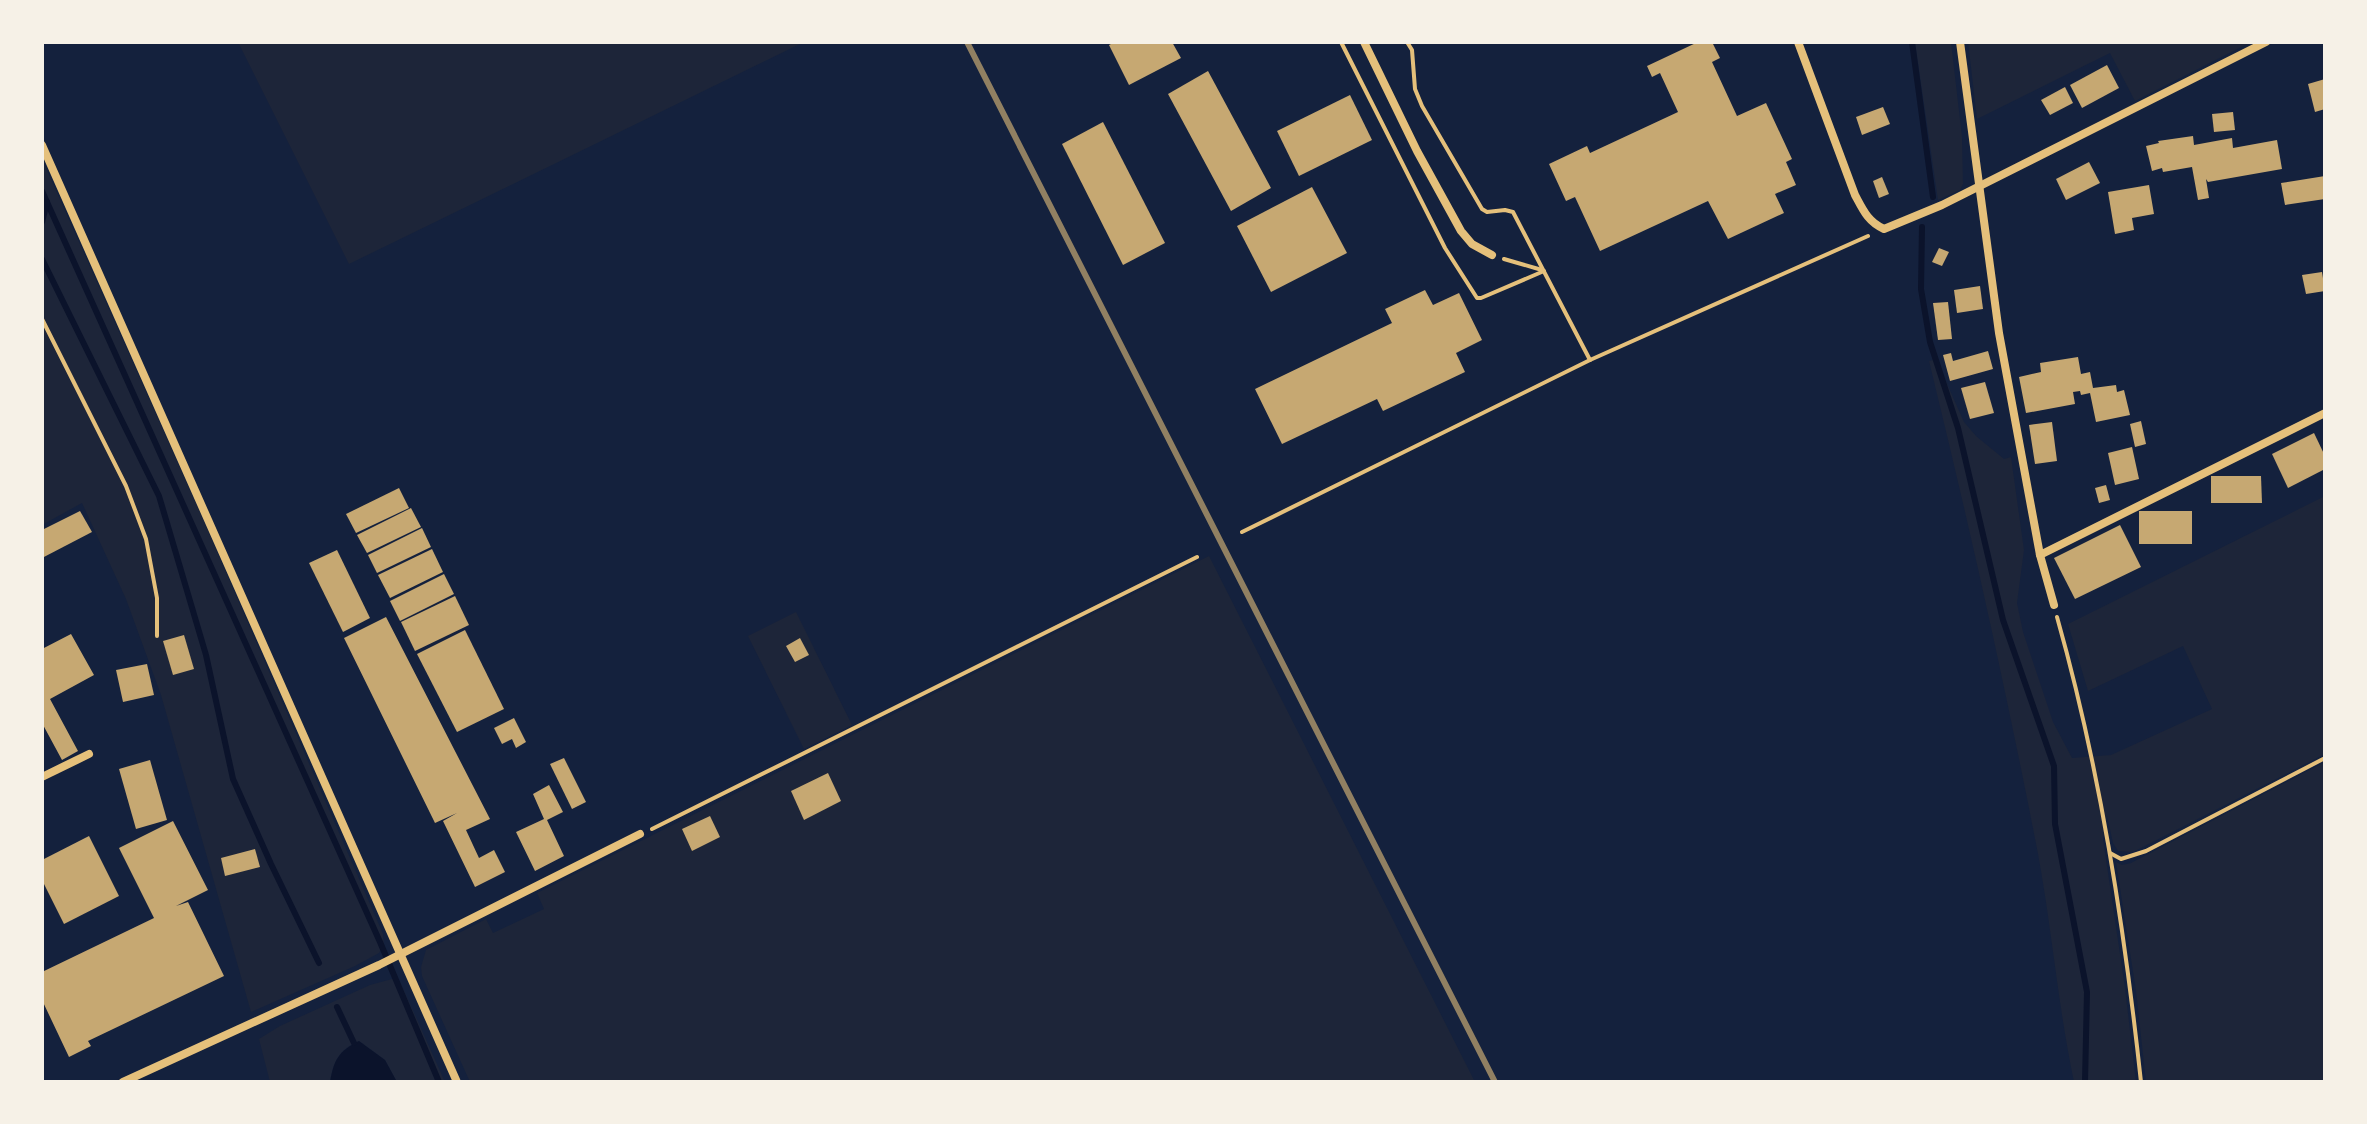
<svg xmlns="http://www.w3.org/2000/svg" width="2367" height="1124" viewBox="0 0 2367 1124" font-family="'Golos Text',sans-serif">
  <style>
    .green { fill: #1d2539 }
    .water { fill: #0b132b }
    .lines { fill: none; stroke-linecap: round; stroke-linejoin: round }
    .stream { stroke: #0b132b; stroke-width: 6 }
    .building { fill: #c6a872 }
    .path { stroke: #e5c07b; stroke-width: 4 }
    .minor { stroke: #e5c07b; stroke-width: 8 }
    .rail { stroke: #918062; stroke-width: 6 }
  </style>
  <rect width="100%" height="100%" fill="#14213d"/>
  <g class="green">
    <polygon points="238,42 804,42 349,264"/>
    <polygon points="1915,42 1951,42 1962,137 1963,184 1960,190 1938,200"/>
    <polygon points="1968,42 2251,42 2135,101 2110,53 1977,119"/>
    <polygon points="42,159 205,524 383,934 384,945 379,953 355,966 251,1012 161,695 126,599 82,503 42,525"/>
    <path d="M1936 359 1964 422 1976 436 2004 459 2011 457 2024 550 2017 603 2023 632 2053 722 2072 758 2111 755 2212 709 2183 646 2088 691 2068 624 2325 496V754L2133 852 2118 851 2113 843 2107 816 2103 839 2125 988 2136 1082H2074C2058 1006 2052 930 2038 854 2006 689 1969 524 1929 361Z"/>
    <polygon points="1209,556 1475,1082 470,1082 422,976 421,967 426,950 486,919 493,933 544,909 537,893"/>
    <polygon points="796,612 852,725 804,749 748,636"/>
    <polygon points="2325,762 2325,1082 2146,1082 2136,991 2116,862 2122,865 2131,863"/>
    <path d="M392 979 401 984 445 1082H397L385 1060 359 1041C339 1050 334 1060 330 1082H270L259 1039 280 1026 370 985Z"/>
  </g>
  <path class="water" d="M359 1041 385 1060 397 1082H330C334 1059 339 1051 359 1041Z"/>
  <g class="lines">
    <g class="stream">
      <polyline points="1912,42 1933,197"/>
      <polyline points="42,191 380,942 439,1082"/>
      <polyline points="42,222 47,202"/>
      <polyline points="1922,227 1921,289 1930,342 1958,428 2003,620 2054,766 2055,824 2087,992 2085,1082"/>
      <polyline points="42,259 159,496 206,655 233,779 271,864 319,963"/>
      <polyline points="337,1007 354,1043"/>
    </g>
  </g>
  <g class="building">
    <polygon points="1115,42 1172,42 1181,58 1129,85 1109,45"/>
    <polygon points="1698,42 1712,42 1720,58 1712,62 1737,116 1766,103 1792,159 1786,162 1796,185 1775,194 1784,213 1728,239 1708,201 1600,251 1575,197 1566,201 1549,164 1587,146 1590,153 1678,112 1660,73 1652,77 1647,66"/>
    <polygon points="2107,65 2119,88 2082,108 2070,85"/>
    <polygon points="1208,71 1271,188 1231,211 1168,94"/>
    <polygon points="2325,79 2325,109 2315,112 2308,84"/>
    <polygon points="2065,87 2073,103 2050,115 2041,100"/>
    <polygon points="1350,95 1372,140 1299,176 1277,131"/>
    <polygon points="1883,107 1890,124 1862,135 1856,117"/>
    <polygon points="2233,112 2235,130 2214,132 2212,114"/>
    <polygon points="1103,122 1165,243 1123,265 1062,144"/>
    <polygon points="2193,136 2194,145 2232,138 2233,148 2277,140 2282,169 2208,182 2206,179 2209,198 2198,200 2192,167 2163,172 2162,168 2152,171 2146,146 2159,143 2158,141"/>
    <polygon points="2089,162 2100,183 2066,200 2056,179"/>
    <polygon points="2325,176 2325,199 2285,205 2281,183"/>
    <polygon points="1882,177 1889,194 1879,198 1873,181"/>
    <polygon points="2149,185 2154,214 2132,218 2134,230 2115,234 2108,192"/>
    <polygon points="1312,187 1347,253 1271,292 1237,226"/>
    <polygon points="1939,248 1949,252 1942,266 1932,262"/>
    <polygon points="2322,272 2325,291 2306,294 2302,275"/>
    <polygon points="1980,286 1983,309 1957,313 1954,290"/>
    <polygon points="1425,290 1433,305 1459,293 1482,340 1456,353 1465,372 1383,411 1377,399 1282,444 1255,389 1392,323 1385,309"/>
    <polygon points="1948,302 1952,339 1938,340 1933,303"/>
    <polygon points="1988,351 1993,369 1950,381 1943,355 1951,353 1953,361"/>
    <polygon points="2078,357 2081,374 2090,372 2093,388 2116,385 2117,392 2124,390 2130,415 2096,422 2090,393 2081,395 2080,391 2073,392 2075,404 2026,413 2019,377 2041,372 2040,363"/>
    <polygon points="1985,382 1994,413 1970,419 1961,388"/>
    <polygon points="2141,421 2146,444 2135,447 2130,424"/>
    <polygon points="2052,422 2057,461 2035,464 2029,425"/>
    <polygon points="2314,433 2325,456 2325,469 2288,488 2272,454"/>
    <polygon points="2132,447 2139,479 2115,485 2108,453"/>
    <polygon points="2211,476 2261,476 2262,503 2211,503"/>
    <polygon points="2106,485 2110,500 2099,503 2095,488"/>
    <polygon points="399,488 409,508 356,533 346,514"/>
    <polygon points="411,508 421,527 367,553 357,535"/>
    <polygon points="80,511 92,532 42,558 42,530"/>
    <rect x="2139" y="511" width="53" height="33"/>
    <polygon points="2120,525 2141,567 2075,599 2054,558"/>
    <polygon points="422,528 431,547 377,573 368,555"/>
    <polygon points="432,549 443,572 390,598 378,575"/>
    <polygon points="337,550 370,618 343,632 309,563"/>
    <polygon points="444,574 454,594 400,621 390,601"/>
    <polygon points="455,596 469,625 415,651 401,622"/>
    <polygon points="386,617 490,819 466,830 479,858 494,850 505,872 475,887 443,821 457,813 435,823 344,638"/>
    <polygon points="465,630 504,709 457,732 417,654"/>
    <polygon points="71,634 94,675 50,699 78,751 62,760 42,723 42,704 44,703 42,702 42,649"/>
    <polygon points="184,635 194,669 173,675 163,641"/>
    <polygon points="800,638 809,655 795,662 786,646"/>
    <polygon points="147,664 154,695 123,702 116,670"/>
    <polygon points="514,718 526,742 516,748 512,739 502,744 494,728"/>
    <polygon points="564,758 586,802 572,809 550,764"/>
    <polygon points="150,760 167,820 136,829 119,769"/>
    <polygon points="828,773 841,801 804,820 791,791"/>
    <polygon points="549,785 563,812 547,820 564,856 535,871 516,832 544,819 533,794"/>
    <polygon points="710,816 720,837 692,851 682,829"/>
    <polygon points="173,821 208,890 176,906 188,902 224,976 88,1041 91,1046 69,1057 42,1000 42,972 154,918 119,848"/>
    <polygon points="89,836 119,896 64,924 42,880 42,860"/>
    <polygon points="255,849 260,867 225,876 221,858"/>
  </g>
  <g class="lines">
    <g class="path">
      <polyline points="1341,42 1445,248 1477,298 1481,298 1544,271"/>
      <polyline points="1407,42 1412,50 1415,89 1422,106 1482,209 1487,212 1505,210 1513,212 1590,360"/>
      <polyline points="1504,259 1542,270"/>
      <polyline points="42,319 126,486 146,539 157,598 157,636"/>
      <polyline points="1242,532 1590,360 1868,236"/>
      <path d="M2057 617C2100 769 2124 925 2141 1082"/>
      <polyline points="652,829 1197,557"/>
      <polyline points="2110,853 2121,859 2146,851 2325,758"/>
    </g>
    <g class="minor">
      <polyline points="1364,42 1417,151 1461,231 1472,244 1492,255"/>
      <path d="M1798 42 1855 195C1863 210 1868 222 1884 229L1942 205 2266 42"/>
      <polyline points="1960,42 1999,333 2040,555 2054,605"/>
      <polyline points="42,145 457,1082"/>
      <polyline points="2040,555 2325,413"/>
      <polyline points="42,777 89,754"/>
      <polyline points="123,1082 379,965 640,834"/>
    </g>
    <polyline class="rail" points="967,42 1495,1082"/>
  </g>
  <rect width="2367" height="1124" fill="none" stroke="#f6f1e7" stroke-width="88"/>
</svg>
